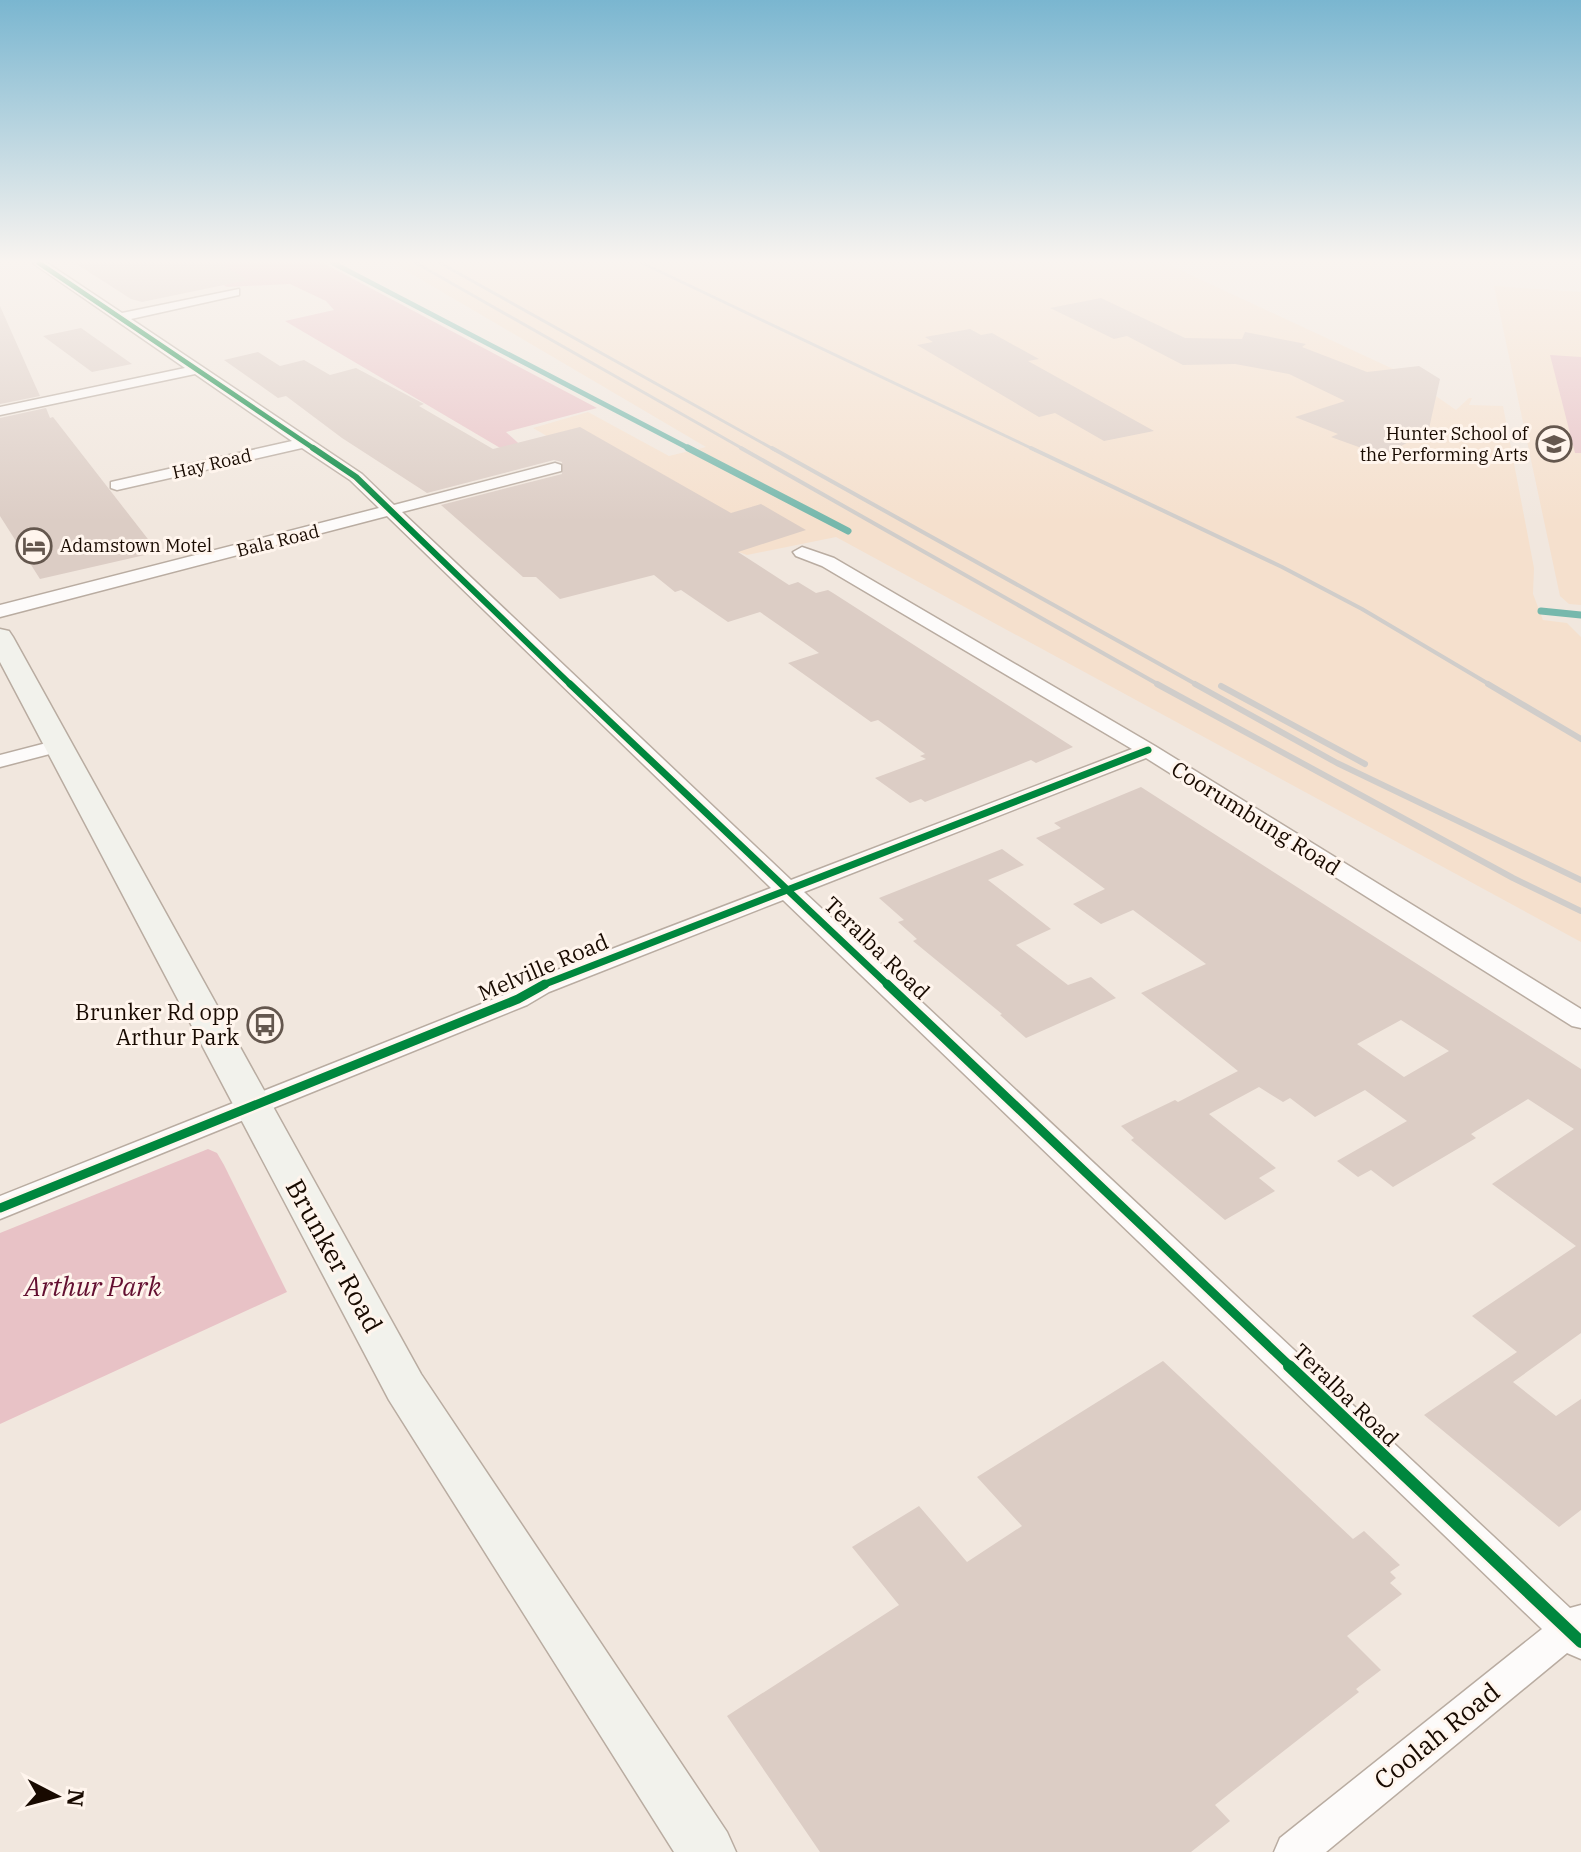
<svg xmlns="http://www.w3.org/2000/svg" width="1581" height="1852" viewBox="0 0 1581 1852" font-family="'IBM Plex Serif',serif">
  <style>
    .built { fill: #f5e0cd }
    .green { fill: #e8c2c6 }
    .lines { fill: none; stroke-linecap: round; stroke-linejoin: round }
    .stream-far1 { stroke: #76b8ac; stroke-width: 5 }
    .stream { stroke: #76b8ac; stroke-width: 7 }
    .building { fill: #dccdc5; fill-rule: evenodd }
    .minor-casing { stroke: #b9aca1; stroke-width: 3 }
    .secondary-casing { stroke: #b9aca1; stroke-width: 3 }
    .minor { fill: #fdfbfa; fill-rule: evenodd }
    .secondary { fill: #f2f2ec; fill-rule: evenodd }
    .rail-far2 { stroke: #d0cdca; stroke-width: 3 }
    .rail-far1 { stroke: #d0cdca; stroke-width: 4 }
    .rail { stroke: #d0cdca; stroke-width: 6 }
    .cycleway-far4-casing { stroke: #fff5ed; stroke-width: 8 }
    .cycleway-far3-casing { stroke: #fff5ed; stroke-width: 10 }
    .cycleway-far2-casing { stroke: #fff5ed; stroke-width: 12 }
    .cycleway-far1-casing { stroke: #fff5ed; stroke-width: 14 }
    .cycleway-casing { stroke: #fff5ed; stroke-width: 17 }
    .cycleway-far4 { stroke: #00873e; stroke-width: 5 }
    .cycleway-far3 { stroke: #00873e; stroke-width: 6 }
    .cycleway-far2 { stroke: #00873e; stroke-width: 7 }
    .cycleway-far1 { stroke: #00873e; stroke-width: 9 }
    .cycleway { stroke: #00873e; stroke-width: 12 }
    .labels { text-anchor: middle; stroke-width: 6; stroke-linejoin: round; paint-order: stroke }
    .far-poi-label { font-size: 18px; fill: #180a00; stroke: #fff5ed; text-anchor: end }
    .far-street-label { font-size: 18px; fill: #180a00; stroke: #fff5ed }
    .street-label { font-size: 22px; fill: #180a00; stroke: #fff5ed }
    .poi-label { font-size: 22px; fill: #180a00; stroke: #fff5ed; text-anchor: end }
    .near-street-label { font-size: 26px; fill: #180a00; stroke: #fff5ed }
    .near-park-label { font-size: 26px; font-style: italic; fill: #630f30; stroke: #fff5ed }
  </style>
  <rect width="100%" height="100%" fill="#f1e7de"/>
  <g class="built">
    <polygon points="393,263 1165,263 1406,375 1456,410 1469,398 1472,398 1469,405 1503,406 1534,568 1533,594 1543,620 1567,623 1581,637 1581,942 836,537 747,555 654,522 604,469 533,428 588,412 669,456 706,447"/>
    <polygon points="1494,286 1581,292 1581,605 1569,604 1560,596"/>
  </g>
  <g class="green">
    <polygon points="186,263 323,263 597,408 506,432 538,461 529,465 285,321 334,310 326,301 290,284 227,287"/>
    <polygon points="1550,355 1581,357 1581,453 1575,453"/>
    <polygon points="208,1149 217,1153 224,1165 287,1292 0,1424 0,1233"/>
  </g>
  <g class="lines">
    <polyline class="stream-far1" points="333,263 692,450"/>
    <g class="stream">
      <polyline points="688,448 848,531"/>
      <polyline points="1541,611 1581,615"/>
    </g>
  </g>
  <g class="building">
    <polygon points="75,263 218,263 248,280 142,302 131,299"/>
    <polygon points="1101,298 1185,338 1242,339 1245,332 1306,344 1302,347 1367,372 1419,366 1440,379 1426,442 1414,439 1388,453 1378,454 1331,437 1338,434 1295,417 1345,401 1289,374 1235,364 1183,365 1127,336 1114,339 1050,308"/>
    <polygon points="0,306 35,385 40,396 0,404"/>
    <polygon points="81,328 132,364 92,372 43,336"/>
    <polygon points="970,329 981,335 992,333 1039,359 1028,361 1154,431 1104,441 1055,413 1039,417 917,345 933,342 925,337"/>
    <polygon points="258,352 280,366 304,360 330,375 356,368 424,404 419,406 493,449 580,427 731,513 761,504 806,530 738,552 789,585 798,582 816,593 828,590 833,593 1073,747 1036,763 1031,760 925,802 921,799 910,803 875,778 926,759 920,756 925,754 878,720 871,722 788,663 819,653 760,612 728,622 681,590 675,592 654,575 560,599 536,577 523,577 441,505 562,474 562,462 554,460 427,493 342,438 286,396 278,398 224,360"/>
    <polygon points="46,408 50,418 53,417 158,552 40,579 0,516 0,418"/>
    <path d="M1141 787 1581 1069V1333L1513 1382 1556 1416 1581 1399V1510L1559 1527 1424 1415 1517 1352 1472 1316 1576 1246 1492 1184 1574 1129 1528 1099 1471 1134 1476 1138 1393 1187 1371 1170 1358 1177 1337 1161 1407 1121 1365 1090 1315 1117 1290 1098 1283 1102 1259 1087 1209 1114 1276 1168 1259 1178 1275 1191 1225 1220 1131 1140 1134 1138 1121 1126 1175 1100 1178 1102 1238 1071 1141 993 1206 964 1133 910 1101 924 1073 904 1105 889 1036 838 1061 828 1054 823ZM1401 1020 1449 1051 1404 1077 1357 1044Z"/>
    <polygon points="1002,849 1024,865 988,880 1051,929 1016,945 1068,985 1091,977 1116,998 1026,1038 1000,1015 1002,1014 913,941 917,939 898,922 904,920 879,898"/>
    <polygon points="1163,1361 1353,1539 1364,1531 1400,1565 1390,1572 1396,1578 1390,1583 1402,1594 1347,1636 1381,1670 1356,1689 1359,1692 1215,1805 1230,1821 1191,1852 820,1852 727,1716 899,1605 852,1547 919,1506 967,1562 1022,1526 977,1477"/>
  </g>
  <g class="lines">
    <defs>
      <g id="minor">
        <polygon points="33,263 47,263 122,313 239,289 239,295 131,319 362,474 394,505 555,463 561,465 561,471 402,512 791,880 1132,749 822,566 796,556 793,552 802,547 834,558 1155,746 1581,1009 1581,1028 1572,1026 1146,758 804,892 1570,1608 1581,1605 1581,1659 1567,1653 1326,1852 1274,1852 1280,1838 1542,1629 783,900 549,992 527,1005 0,1219 0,1196 509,993 531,980 771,888 387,516 0,617 0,605 379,508 350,480 302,448 117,490 111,488 111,482 292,441 195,374 0,415 0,407 185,368"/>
        <polygon points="58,740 68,746 65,750 0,767 0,755"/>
      </g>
      <polygon id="secondary" points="0,629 9,631 13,637 421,1374 727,1832 736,1852 674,1852 389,1400 0,662"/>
    </defs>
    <use href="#minor" class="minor-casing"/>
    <use href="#secondary" class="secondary-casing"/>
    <use href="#minor" class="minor"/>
    <use href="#secondary" class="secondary"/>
    <g class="rail-far2">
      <polyline points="416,263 745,450"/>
      <polyline points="440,263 775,450"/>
      <polyline points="642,263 1035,450"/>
    </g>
    <g class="rail-far1">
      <polyline points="741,448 1161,686"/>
      <polyline points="772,448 1199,686"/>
      <polyline points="1031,448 1282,567 1362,609 1492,686"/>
    </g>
    <g class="rail">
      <polyline points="1157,684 1513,878 1581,911"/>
      <polyline points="1195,684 1337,763 1581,880"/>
      <polyline points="1488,684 1581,739"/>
      <polyline points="1221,686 1365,764"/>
    </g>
    <defs>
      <polyline id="cycleway-far4" points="39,263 316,450"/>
      <polyline id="cycleway-far3" points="313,448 356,477 572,686"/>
      <g id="cycleway-far2">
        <polyline points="570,684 889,986"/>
        <polyline points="540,986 1148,750"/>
      </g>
      <g id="cycleway-far1">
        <polyline points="887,984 1292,1368"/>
        <polyline points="0,1208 518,999 545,984"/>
      </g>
      <polyline id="cycleway" points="1289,1366 1581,1642"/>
    </defs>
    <use href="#cycleway-far4" class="cycleway-far4-casing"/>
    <use href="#cycleway-far3" class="cycleway-far3-casing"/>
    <use href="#cycleway-far2" class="cycleway-far2-casing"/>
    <use href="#cycleway-far1" class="cycleway-far1-casing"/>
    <use href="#cycleway" class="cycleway-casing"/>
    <use href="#cycleway-far4" class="cycleway-far4"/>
    <use href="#cycleway-far3" class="cycleway-far3"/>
    <use href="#cycleway-far2" class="cycleway-far2"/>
    <use href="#cycleway-far1" class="cycleway-far1"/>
    <use href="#cycleway" class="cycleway"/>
  </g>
  <linearGradient id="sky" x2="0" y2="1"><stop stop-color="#7ab6d0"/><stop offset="0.5" stop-color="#f9f4f0"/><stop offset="1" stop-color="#f9f4f0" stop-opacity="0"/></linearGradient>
  <rect width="1581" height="522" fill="url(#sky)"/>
  <defs>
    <symbol id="school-ring" viewBox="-11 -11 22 22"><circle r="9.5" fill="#fff5ed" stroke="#64574e" stroke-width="1.5"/><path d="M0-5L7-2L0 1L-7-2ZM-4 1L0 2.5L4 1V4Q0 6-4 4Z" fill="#64574e"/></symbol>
    <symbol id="hotel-ring" viewBox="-11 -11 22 22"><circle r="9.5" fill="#fff5ed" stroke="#64574e" stroke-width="1.5"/><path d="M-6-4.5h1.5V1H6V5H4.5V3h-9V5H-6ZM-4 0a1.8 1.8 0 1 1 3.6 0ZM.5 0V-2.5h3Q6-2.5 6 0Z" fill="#64574e"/></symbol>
    <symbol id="bus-ring" viewBox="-11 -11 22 22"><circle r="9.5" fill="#fff5ed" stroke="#64574e" stroke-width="1.5"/><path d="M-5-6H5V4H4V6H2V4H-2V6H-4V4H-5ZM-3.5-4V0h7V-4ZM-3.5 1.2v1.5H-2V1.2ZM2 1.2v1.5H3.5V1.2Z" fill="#64574e"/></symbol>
  </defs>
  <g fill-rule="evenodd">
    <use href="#school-ring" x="1534" y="424" width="40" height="40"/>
    <use href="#hotel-ring" x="14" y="526" width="40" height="40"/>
    <use href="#bus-ring" x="245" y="1005" width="40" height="40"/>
  </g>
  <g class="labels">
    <g class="far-poi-label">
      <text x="1528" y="440">Hunter School of<tspan x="1528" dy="21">the Performing Arts</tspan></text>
      <text x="60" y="552" text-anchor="start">Adamstown Motel</text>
    </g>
    <g class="far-street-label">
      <text transform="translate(212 464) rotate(-13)" y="6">Hay Road</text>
      <text transform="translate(278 541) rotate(-14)" y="6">Bala Road</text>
    </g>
    <g class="street-label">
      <text transform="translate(1256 818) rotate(32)" y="8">Coorumbung Road</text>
      <text transform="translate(877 948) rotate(44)" y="8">Teralba Road</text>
      <text transform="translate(543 967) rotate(-23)" y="8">Melville Road</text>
      <text transform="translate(1346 1395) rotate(44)" y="8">Teralba Road</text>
    </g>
    <g class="poi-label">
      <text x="239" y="1020">Brunker Rd opp<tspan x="239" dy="25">Arthur Park</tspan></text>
    </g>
    <g class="near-street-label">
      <text transform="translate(334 1256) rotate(61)" y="9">Brunker Road</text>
      <text transform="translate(1437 1736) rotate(-39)" y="9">Coolah Road</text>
    </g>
    <g class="near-park-label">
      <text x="93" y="1296">Arthur Park</text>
    </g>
  </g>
  <g transform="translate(56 1796) rotate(96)" stroke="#fff5ed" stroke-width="6" paint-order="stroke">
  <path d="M0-6L14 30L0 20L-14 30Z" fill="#180a00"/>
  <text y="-12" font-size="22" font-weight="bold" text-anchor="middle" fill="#180a00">N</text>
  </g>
</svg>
